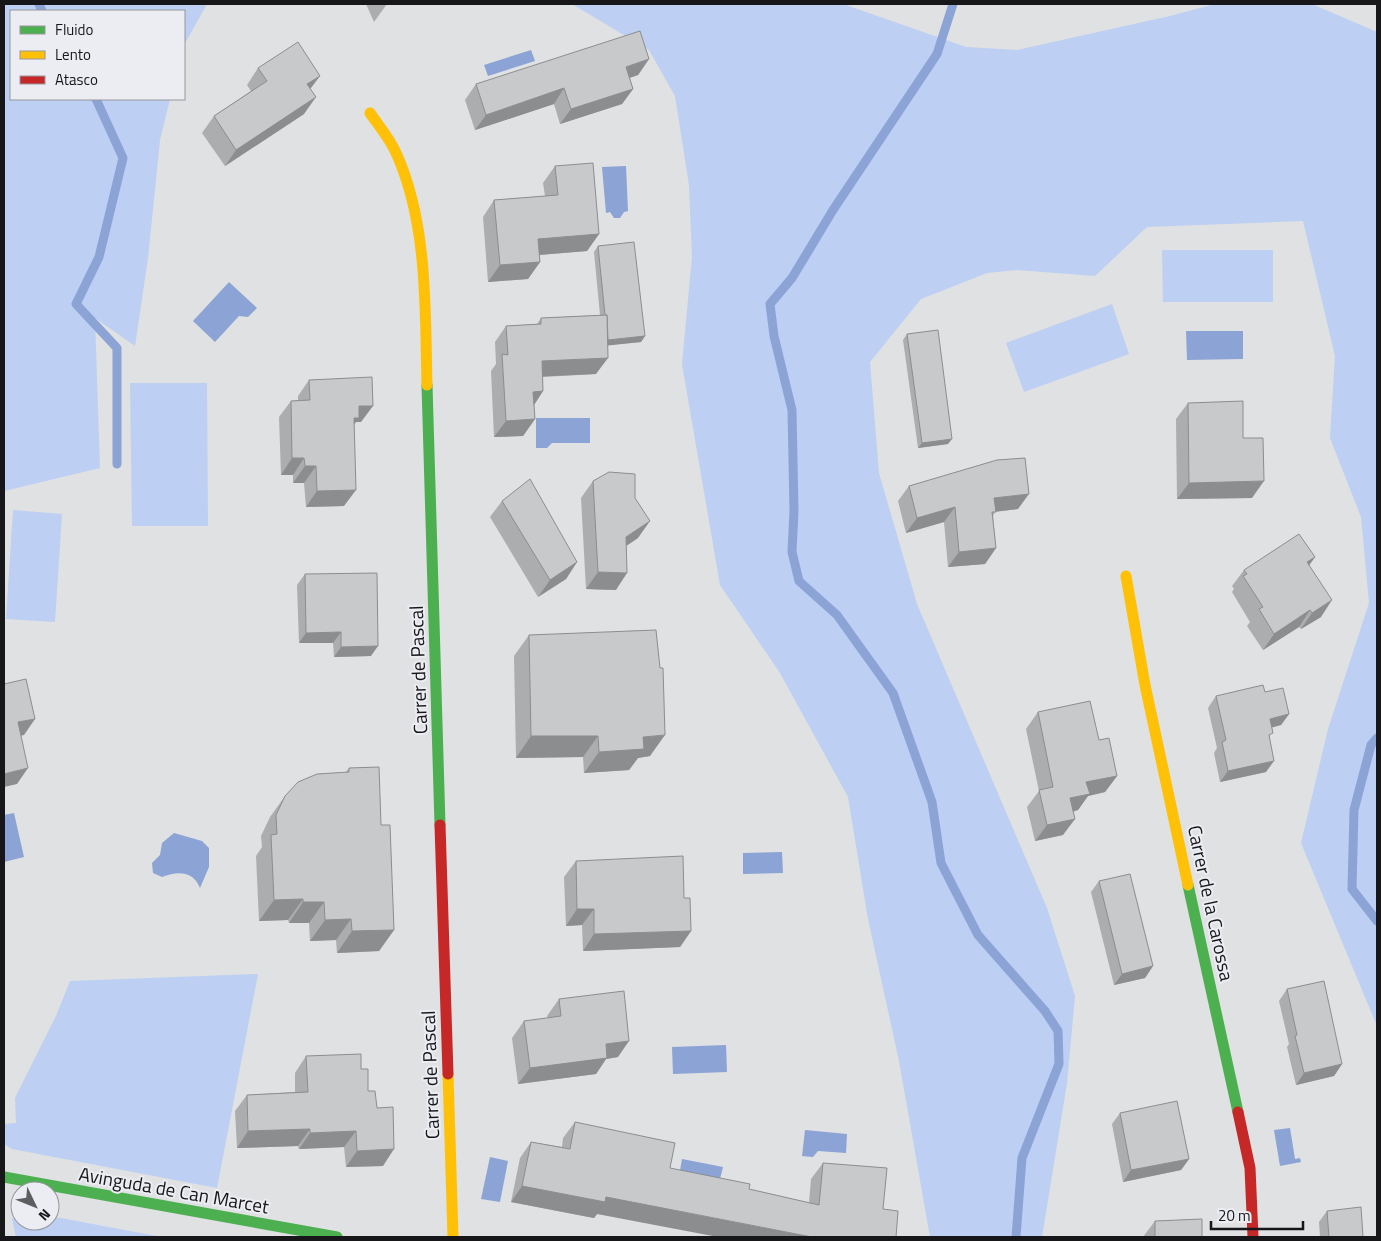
<svg xmlns="http://www.w3.org/2000/svg" width="1381" height="1241" viewBox="0 0 1381 1241" font-family="'Titillium Web',sans-serif">
  <style>
    .green { fill: #bdcff2 }
    .water { fill: #8ca3d5 }
    .lines { fill: none; stroke-linecap: round; stroke-linejoin: round }
    .stream { stroke: #8ca3d5; stroke-width: 9 }
    .fast { stroke: #4caf50; stroke-width: 11 }
    .slow { stroke: #ffc107; stroke-width: 11 }
    .jam { stroke: #c62828; stroke-width: 11 }
    .wall { fill: #abadaf }
    .shaded-wall { fill: #8b8d8e }
    .building { fill: #c7c9cb; stroke: #8b8d8e }
    .labels { text-anchor: middle; stroke-width: 4; stroke-linejoin: round; paint-order: stroke }
    .street-label { font-size: 19px; fill: #171719; stroke: #ebedf2 }
  </style>
  <rect width="100%" height="100%" fill="#dfe1e3"/>
  <g class="green">
    <polygon points="4,4 207,4 184,45 184,11 11,11 11,99 170,99 160,140 148,258 135,346 95,318 100,468 4,491"/>
    <polygon points="572,4 843,4 966,47 1017,50 1170,16 1215,4 1312,4 1377,32 1377,1026 1301,843 1328,729 1369,603 1361,517 1330,438 1335,356 1303,221 1147,227 1095,276 1017,270 987,273 921,299 870,362 879,473 917,604 1047,908 1075,996 1067,1083 1042,1237 930,1237 899,1061 868,919 848,797 780,673 720,585 682,364 692,257 689,185 675,96 649,50"/>
    <polygon points="1162,250 1273,250 1273,302 1163,302"/>
    <polygon points="1112,304 1129,354 1024,392 1006,343"/>
    <polygon points="130,383 207,383 208,526 132,526"/>
    <polygon points="13,510 62,514 55,622 6,619"/>
    <polygon points="258,974 217,1188 12,1149 4,1144 4,1124 16,1123 15,1098 56,1016 70,981"/>
    <polygon points="20,1211 20,1221 50,1221 50,1216 162,1237 16,1237 12,1219"/>
  </g>
  <g class="water">
    <polygon points="531,50 535,61 488,76 484,65"/>
    <polygon points="626,166 628,211 624,212 620,218 614,218 610,212 606,213 602,167"/>
    <polygon points="229,282 257,308 248,317 239,316 215,342 193,321"/>
    <polygon points="1186,331 1243,331 1243,359 1187,360"/>
    <polygon points="536,418 590,418 590,443 552,443 547,448 536,448"/>
    <polygon points="14,813 24,857 4,862 4,815"/>
    <path d="M174 833 202 841 209 848V867L200 888C193 871 178 871 162 877L153 873 152 863 160 855 162 843Z"/>
    <polygon points="782,852 783,873 743,874 743,853"/>
    <polygon points="726,1045 727,1072 673,1074 672,1047"/>
    <polygon points="1290,1128 1295,1159 1300,1158 1301,1162 1280,1166 1274,1130"/>
    <polygon points="805,1130 847,1134 846,1153 818,1151 813,1157 802,1156"/>
    <polygon points="490,1157 508,1161 500,1202 481,1199"/>
    <polygon points="682,1159 723,1167 719,1183 679,1176"/>
  </g>
  <g class="lines">
    <g class="stream">
      <polyline points="39,4 42,11"/>
      <polyline points="953,4 937,54 833,210 792,278 770,304 774,336 792,410 794,511 792,552 799,581 837,615 893,693 932,802 941,863 978,935 1045,1011 1058,1031 1059,1064 1022,1158 1016,1237"/>
      <polyline points="96,99 123,158 99,257 76,304 117,348 117,464"/>
      <polyline points="1377,738 1371,745 1354,810 1352,889 1377,921"/>
    </g>
    <g class="fast">
      <polyline points="427,385 440,825"/>
      <polyline points="1188,885 1238,1112"/>
      <polyline points="4,1177 337,1237"/>
    </g>
    <g class="slow">
      <path d="M370 113C379 126 391 140 397 155 428 225 425 310 427 385"/>
      <polyline points="1126,576 1145,685 1188,885"/>
      <polyline points="448,1074 453,1237"/>
    </g>
    <g class="jam">
      <polyline points="440,825 448,1074"/>
      <polyline points="1238,1112 1250,1168 1253,1237"/>
    </g>
  </g>
  <g class="wall">
    <polygon points="366,4 387,4 374,22"/>
    <polygon points="649,59 638,75 630,78 633,89 622,104 560,124 554,104 475,130 465,100 476,84"/>
    <polygon points="258,68 310,89 304,114 225,166 202,133 214,116 251,91 247,85"/>
    <polygon points="555,166 599,234 587,251 539,255 540,262 528,279 488,282 483,217 494,200 545,196 543,183"/>
    <polygon points="598,246 645,336 641,342 608,345 596,374 543,377 543,391 534,405 535,419 523,436 494,437 491,371 496,364 495,342 506,326 537,324 541,318 600,315 594,252"/>
    <polygon points="907,334 948,444 918,448 903,340"/>
    <polygon points="309,380 361,422 356,422 354,425 344,506 306,507 304,483 293,483 293,475 281,475 279,417 291,401 298,400 298,396"/>
    <polygon points="1188,403 1243,438 1252,498 1177,499 1176,419"/>
    <polygon points="593,481 635,498 638,538 626,546 616,590 586,589 581,498"/>
    <polygon points="909,486 1018,509 995,512 993,516 996,548 985,564 948,567 944,522 906,533 898,501"/>
    <polygon points="502,501 577,562 566,579 538,597 490,517"/>
    <polygon points="1315,557 1309,565 1321,617 1301,629 1299,627 1263,650 1247,626 1250,622 1232,592 1234,589 1232,586 1244,570"/>
    <polygon points="305,574 371,656 334,657 333,643 299,643 297,585"/>
    <polygon points="529,635 650,756 638,758 629,770 584,773 583,757 516,758 514,656"/>
    <polygon points="1265,692 1289,714 1281,725 1272,727 1269,739 1266,772 1220,782 1214,753 1217,748 1208,708 1216,696"/>
    <polygon points="1038,712 1099,740 1117,776 1105,792 1088,796 1078,810 1073,812 1063,835 1035,841 1027,807 1039,791 1026,729"/>
    <polygon points="349,768 381,825 394,930 379,951 337,953 336,940 310,941 309,923 289,923 288,920 259,921 256,856 262,847 261,836 270,817 285,796 346,772"/>
    <polygon points="576,861 684,898 691,931 680,947 583,951 582,925 566,926 564,877"/>
    <polygon points="1099,881 1153,966 1145,978 1114,985 1091,892"/>
    <polygon points="1287,989 1342,1064 1334,1076 1296,1085 1287,1047 1289,1044 1279,1001"/>
    <polygon points="559,999 618,1057 606,1059 596,1074 518,1084 512,1038 524,1021 548,1018 547,1016"/>
    <polygon points="306,1056 361,1069 368,1091 383,1166 346,1167 344,1147 299,1149 298,1146 237,1148 235,1111 247,1095 295,1092 295,1073"/>
    <polygon points="1120,1113 1189,1159 1181,1170 1123,1182 1112,1124"/>
    <polygon points="575,1122 670,1168 749,1189 809,1203 811,1179 823,1163 883,1209 597,1214 594,1218 511,1202 520,1158 531,1142 562,1147 563,1138"/>
    <polygon points="1327,1211 1363,1237 1320,1237 1319,1222"/>
    <polygon points="1155,1221 1202,1237 1143,1237"/>
  </g>
  <g class="shaded-wall">
    <polygon points="649,59 638,75 616,82 626,67"/>
    <polygon points="320,76 308,92 307,84"/>
    <polygon points="564,88 554,104 475,130 486,115"/>
    <polygon points="633,89 622,104 560,124 571,109"/>
    <polygon points="316,97 304,114 225,166 236,150"/>
    <polygon points="599,234 587,251 526,256 538,239"/>
    <polygon points="540,262 528,279 488,282 500,265"/>
    <polygon points="645,336 641,342 603,346 607,340"/>
    <polygon points="608,358 596,374 531,377 542,361"/>
    <polygon points="543,391 532,408 533,392"/>
    <polygon points="359,406 373,406 361,422 356,422 347,434"/>
    <polygon points="535,419 523,436 494,437 506,421"/>
    <polygon points="952,439 948,444 918,448 922,443"/>
    <polygon points="292,458 304,458 293,475 281,475"/>
    <polygon points="305,466 316,466 304,483 293,483"/>
    <polygon points="1264,481 1252,498 1177,499 1189,483"/>
    <polygon points="356,490 344,506 306,507 317,491"/>
    <polygon points="1029,494 1018,509 983,513 994,498"/>
    <polygon points="955,507 944,522 906,533 917,518"/>
    <polygon points="650,521 638,538 614,554 626,537"/>
    <polygon points="996,548 985,564 948,567 959,552"/>
    <polygon points="1315,557 1303,574 1307,562"/>
    <polygon points="577,562 566,579 538,597 550,580"/>
    <polygon points="598,572 627,573 616,590 586,589"/>
    <polygon points="1332,600 1321,617 1301,629 1312,613"/>
    <polygon points="1310,610 1299,627 1263,650 1274,634"/>
    <polygon points="341,632 333,643 299,643 306,633"/>
    <polygon points="378,646 371,656 334,657 341,647"/>
    <polygon points="1289,714 1281,725 1262,730 1270,719"/>
    <polygon points="35,719 24,735 6,739 18,722"/>
    <polygon points="665,735 650,756 638,758 629,770 584,773 599,752 643,737"/>
    <polygon points="531,736 598,736 583,757 516,758"/>
    <polygon points="1274,761 1266,772 1220,782 1228,771"/>
    <polygon points="28,768 17,784 4,787 4,774"/>
    <polygon points="1117,776 1105,792 1088,796 1078,810 1059,814 1070,798 1086,782"/>
    <polygon points="1075,819 1063,835 1035,841 1047,825"/>
    <polygon points="303,899 288,920 259,921 274,900"/>
    <polygon points="303,902 324,902 309,923 289,923"/>
    <polygon points="577,909 594,909 582,925 566,926"/>
    <polygon points="351,919 336,940 310,941 325,920"/>
    <polygon points="394,930 379,951 337,953 352,931"/>
    <polygon points="691,931 680,947 583,951 594,934"/>
    <polygon points="1153,966 1145,978 1114,985 1122,974"/>
    <polygon points="629,1041 618,1057 606,1059 596,1074 518,1084 530,1068 606,1044"/>
    <polygon points="1342,1064 1334,1076 1296,1085 1304,1073"/>
    <polygon points="310,1129 298,1146 237,1148 248,1131"/>
    <polygon points="356,1131 344,1147 299,1149 310,1133"/>
    <polygon points="394,1149 383,1166 346,1167 357,1151"/>
    <polygon points="1189,1159 1181,1170 1123,1182 1131,1170"/>
    <polygon points="522,1186 606,1197 812,1237 718,1237 597,1214 594,1218 511,1202"/>
  </g>
  <g class="building">
    <polygon points="640,31 649,59 626,67 633,89 571,109 564,88 486,115 476,84"/>
    <polygon points="298,42 320,76 307,84 316,97 236,150 214,116 267,81 258,68"/>
    <polygon points="593,163 599,234 538,239 540,262 500,265 494,200 558,195 555,166"/>
    <polygon points="634,242 645,336 608,340 607,315 605,315 598,246"/>
    <polygon points="607,315 608,358 542,361 543,391 533,392 535,419 506,421 502,354 508,355 506,326 541,324 541,318"/>
    <polygon points="938,330 952,439 922,443 907,334"/>
    <polygon points="372,377 373,406 359,406 359,418 354,418 356,490 317,491 316,466 305,466 304,458 292,458 291,401 310,400 309,380"/>
    <polygon points="1243,401 1243,438 1263,438 1264,481 1189,483 1188,403"/>
    <polygon points="1025,458 1029,494 994,498 996,512 992,512 996,548 959,552 955,507 917,518 909,486 997,460"/>
    <polygon points="609,472 635,474 635,498 650,521 626,537 627,573 598,572 593,481"/>
    <polygon points="530,479 577,562 550,580 502,501"/>
    <polygon points="1299,534 1315,557 1307,562 1332,600 1312,613 1310,610 1274,634 1259,609 1263,607 1243,576 1247,574 1244,570"/>
    <polygon points="377,573 378,646 341,647 341,632 306,633 305,574"/>
    <polygon points="656,630 660,668 663,668 665,735 643,737 644,749 599,752 598,736 531,736 529,635"/>
    <polygon points="26,679 35,719 18,722 28,768 4,774 4,684"/>
    <polygon points="1263,685 1265,692 1283,688 1289,714 1270,719 1273,733 1269,735 1274,761 1228,771 1222,742 1226,740 1216,696"/>
    <polygon points="1090,701 1099,740 1109,738 1117,776 1086,782 1090,794 1070,798 1075,819 1047,825 1039,790 1053,787 1038,712"/>
    <polygon points="379,767 381,825 390,825 394,930 352,931 351,919 325,920 324,902 303,902 303,899 274,900 271,835 277,834 276,815 285,796 298,782 317,774 349,772 349,768"/>
    <polygon points="683,856 684,898 690,898 691,931 594,934 594,909 577,909 576,861"/>
    <polygon points="1130,874 1153,966 1122,974 1099,881"/>
    <polygon points="1324,981 1342,1064 1304,1073 1295,1036 1297,1035 1287,989"/>
    <polygon points="624,991 629,1041 606,1044 607,1058 530,1068 524,1021 561,1016 559,999"/>
    <polygon points="361,1054 361,1069 368,1069 368,1091 375,1091 377,1108 393,1107 394,1149 357,1151 356,1131 310,1133 310,1129 248,1131 247,1095 308,1092 306,1056"/>
    <polygon points="1177,1101 1189,1159 1131,1170 1120,1113"/>
    <polygon points="575,1122 675,1143 670,1168 750,1184 749,1189 819,1205 823,1163 887,1168 883,1209 898,1211 896,1237 812,1237 606,1197 605,1202 522,1186 531,1142 570,1149"/>
    <polygon points="1361,1207 1363,1237 1329,1237 1327,1211"/>
    <polygon points="1202,1219 1202,1237 1155,1237 1155,1221"/>
  </g>
  <g class="labels">
    <g class="street-label">
      <text transform="translate(418 670) rotate(-92)" y="7">Carrer de Pascal</text>
      <text transform="translate(1211 903) rotate(78)" y="7">Carrer de la Carossa</text>
      <text transform="translate(430 1075) rotate(-92)" y="7">Carrer de Pascal</text>
      <text transform="translate(174 1190) rotate(10)" y="7">Avinguda de Can Marcet</text>
    </g>
  </g>
  <rect width="1381" height="1241" fill="none" stroke="#171719" stroke-width="10"/>
  <rect x="10" y="10" width="175" height="90" fill="#ebedf2" stroke="#96979b"/>
  <rect x="20" y="26" width="25" height="8" fill="#4caf50" stroke="#96979b"/>
  <text x="55" y="35" font-size="15" fill="#171719">Fluido</text>
  <rect x="20" y="51" width="25" height="8" fill="#ffc107" stroke="#96979b"/>
  <text x="55" y="60" font-size="15" fill="#171719">Lento</text>
  <rect x="20" y="76" width="25" height="8" fill="#c62828" stroke="#96979b"/>
  <text x="55" y="85" font-size="15" fill="#171719">Atasco</text>
  <g transform="translate(35 1206) rotate(133)"><circle r="24" fill="#ebedf2" stroke="#96979b"/>
  <path d="M0-4L9 19L0 12L-9 19Z" fill="#5d5e60"/>
  <text y="-8" font-size="14" font-weight="bold" text-anchor="middle" fill="#171719">N</text>
  </g>
  <path d="M1211 1221v8h92v-8" fill="none" stroke="#171719" stroke-width="2.5"/>
  <text x="1218" y="1221" font-size="15" fill="#171719" stroke="#ebedf2" stroke-width="4" paint-order="stroke">20 m</text>
</svg>
